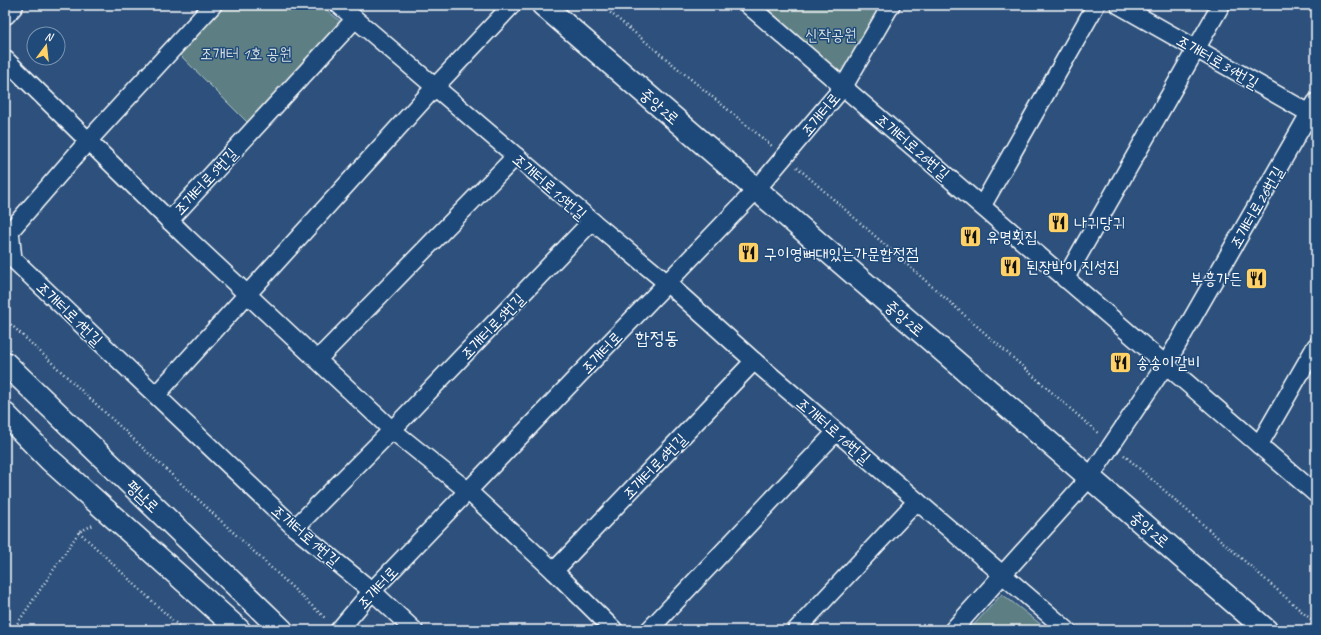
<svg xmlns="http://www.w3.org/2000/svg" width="1321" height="635" viewBox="0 0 1321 635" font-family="Caveat,'Poor Story',sans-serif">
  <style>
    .park { fill: #5d7f84; stroke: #aebfc2 }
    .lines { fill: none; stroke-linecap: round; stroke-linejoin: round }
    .street-casing { stroke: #fff; stroke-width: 20 }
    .secondary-casing { stroke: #fff; stroke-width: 25 }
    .path { stroke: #fff; stroke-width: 2.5; stroke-dasharray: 1 3; stroke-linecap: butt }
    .street { stroke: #1f4a7a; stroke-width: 17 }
    .secondary { stroke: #1f4a7a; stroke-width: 22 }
    .labels { text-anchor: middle; stroke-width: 3; stroke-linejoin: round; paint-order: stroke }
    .park-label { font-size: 16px; fill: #d6dfe0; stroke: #1f4a7a }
    .street-label { font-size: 16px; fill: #fff; stroke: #1f4a7a }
    .poi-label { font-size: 16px; fill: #fff; stroke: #1f4a7a; text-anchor: start }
    .quarter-label { font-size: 18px; fill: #fff; stroke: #1f4a7a }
  </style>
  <rect width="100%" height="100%" fill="#2d517c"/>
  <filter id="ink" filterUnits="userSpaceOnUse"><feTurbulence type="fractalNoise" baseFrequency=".025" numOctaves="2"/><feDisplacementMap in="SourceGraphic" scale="8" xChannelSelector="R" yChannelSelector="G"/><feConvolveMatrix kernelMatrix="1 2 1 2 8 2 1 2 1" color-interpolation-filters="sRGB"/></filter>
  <g filter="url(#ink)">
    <g class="park">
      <polygon points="223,5 321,5 341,22 248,123 179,54"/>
      <polygon points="756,5 881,5 841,79"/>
      <polygon points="1002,594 1048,630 969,630"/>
    </g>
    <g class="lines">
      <defs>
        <g id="street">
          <polyline points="213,5 88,141 10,231 13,259 295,528 372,591 414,630"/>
          <polyline points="339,5 592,221 667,283 754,361 1067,630"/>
          <polyline points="748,5 1316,494"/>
          <polyline points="1119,5 1316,117"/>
          <polyline points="5,59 185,236 392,430 468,491 554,571 614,630"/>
          <polyline points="982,206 1096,5"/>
          <polyline points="169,221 355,19"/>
          <polyline points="1065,279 1221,5"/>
          <polyline points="317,360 516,156"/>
          <polyline points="156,395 435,87 512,5"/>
          <polyline points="1259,445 1316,346"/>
          <polyline points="295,528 392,430 592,221"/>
          <polyline points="554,571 754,361"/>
          <polyline points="339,630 372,591 756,190 844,86 891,5"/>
          <polyline points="649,630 836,432"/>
          <polyline points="796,630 917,501"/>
          <polyline points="953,630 1090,477 1166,364 1316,102"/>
        </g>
        <g id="secondary">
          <polyline points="543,5 1266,630"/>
          <polyline points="5,13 12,5"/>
          <polyline points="5,363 282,630"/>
          <polyline points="5,414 50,460 239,630"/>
        </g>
      </defs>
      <use href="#street" class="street-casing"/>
      <use href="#secondary" class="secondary-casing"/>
      <g class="path">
        <polyline points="601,5 772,146"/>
        <polyline points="797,167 1099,434"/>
        <polyline points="5,319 326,619"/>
        <polyline points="1124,455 1316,624"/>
        <polyline points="79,532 183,630"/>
        <polyline points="13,630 79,532 93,525"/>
      </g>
      <use href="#street" class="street"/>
      <use href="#secondary" class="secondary"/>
    </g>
  </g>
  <defs>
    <symbol id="restaurant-square" viewBox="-11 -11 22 22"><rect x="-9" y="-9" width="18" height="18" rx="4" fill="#ffd166" stroke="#1f4a7a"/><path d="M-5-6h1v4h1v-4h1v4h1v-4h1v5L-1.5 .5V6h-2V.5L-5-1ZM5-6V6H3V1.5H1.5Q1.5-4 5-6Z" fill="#111"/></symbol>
  </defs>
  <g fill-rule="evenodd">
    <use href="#restaurant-square" x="1046" y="210" width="25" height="25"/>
    <use href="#restaurant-square" x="958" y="224" width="25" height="25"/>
    <use href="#restaurant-square" x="736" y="240" width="25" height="25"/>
    <use href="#restaurant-square" x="998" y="254" width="25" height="25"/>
    <use href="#restaurant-square" x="1244" y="266" width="25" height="25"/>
    <use href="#restaurant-square" x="1108" y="350" width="25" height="25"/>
  </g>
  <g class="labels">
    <g class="park-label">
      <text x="831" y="40">신작공원</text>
      <text x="246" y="59">조개터 1호 공원</text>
    </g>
    <g class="street-label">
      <text transform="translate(1218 61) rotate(30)" y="6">조개터로34번길</text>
      <text transform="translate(660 106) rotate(41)" y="6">중앙2로</text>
      <text transform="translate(820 114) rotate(-50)" y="6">조개터로</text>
      <text transform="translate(913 146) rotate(41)" y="6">조개터로26번길</text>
      <text transform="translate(205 181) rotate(-47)" y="6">조개터로5번길</text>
      <text transform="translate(550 186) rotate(41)" y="6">조개터로15번길</text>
      <text transform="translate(1256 207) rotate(-60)" y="6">조개터로26번길</text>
      <text transform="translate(70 313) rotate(44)" y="6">조개터로1번길</text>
      <text transform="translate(905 318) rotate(41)" y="6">중앙2로</text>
      <text transform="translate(492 326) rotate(-46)" y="6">조개터로5번길</text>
      <text transform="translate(601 352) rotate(-46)" y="6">조개터로</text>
      <text transform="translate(834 430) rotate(41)" y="6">조개터로16번길</text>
      <text transform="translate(654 466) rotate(-46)" y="6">조개터로6번길</text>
      <text transform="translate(143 496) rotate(44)" y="6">평남로</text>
      <text transform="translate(1150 529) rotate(41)" y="6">중앙2로</text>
      <text transform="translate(306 535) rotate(41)" y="6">조개터로1번길</text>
      <text transform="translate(377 587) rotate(-47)" y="6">조개터로</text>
    </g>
    <g class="poi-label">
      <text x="1074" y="228">나귀당귀</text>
      <text x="986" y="242">유명횟집</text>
      <text x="764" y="259">구이영뼈대있는가문합정점</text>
      <text x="1026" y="272">된장박이 진성집</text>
      <text x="1242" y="284" text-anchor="end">부흥가든</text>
      <text x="1136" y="368">송송이갈비</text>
    </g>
    <g class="quarter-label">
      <text x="657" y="344">합정동</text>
    </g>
  </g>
  <rect width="1321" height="635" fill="none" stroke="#1f4a7a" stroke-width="20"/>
  <rect x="10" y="10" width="1301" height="615" fill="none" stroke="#fff" stroke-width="1.5" filter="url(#ink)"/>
  <g transform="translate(46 46) rotate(15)"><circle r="19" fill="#1f4a7a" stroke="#7992af"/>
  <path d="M0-3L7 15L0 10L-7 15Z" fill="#ffd166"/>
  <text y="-6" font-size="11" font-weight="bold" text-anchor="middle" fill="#ffffff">N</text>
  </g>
</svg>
